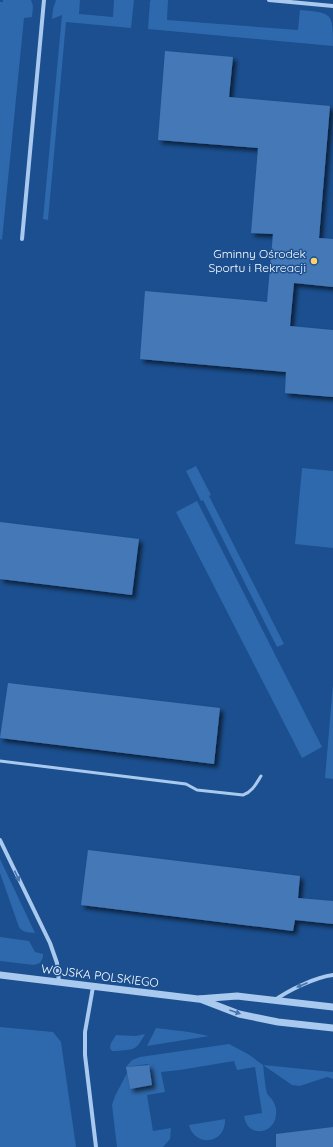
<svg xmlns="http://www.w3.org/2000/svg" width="333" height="1147" viewBox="0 0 333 1147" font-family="Quicksand,sans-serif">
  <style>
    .green { fill: #2e69ad }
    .building { fill: #4478b7; filter: url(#shadow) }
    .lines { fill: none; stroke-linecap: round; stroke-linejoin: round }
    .service { stroke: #a9c9ee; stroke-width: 3 }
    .minor { stroke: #a9c9ee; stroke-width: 4 }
    .tertiary { stroke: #a9c9ee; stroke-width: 7 }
    .oneway { fill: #4674ac }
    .poi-dot { fill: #ffd166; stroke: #1b4f8f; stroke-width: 1.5 }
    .labels { text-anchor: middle; stroke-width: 3; stroke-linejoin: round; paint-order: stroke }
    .poi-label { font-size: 12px; fill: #fff; stroke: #1b4f8f; text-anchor: end }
    .street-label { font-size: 12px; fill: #fff; stroke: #1b4f8f }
  </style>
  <defs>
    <filter id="shadow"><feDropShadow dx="3.5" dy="3.5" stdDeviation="2" flood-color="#0009"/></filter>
  </defs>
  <rect width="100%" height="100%" fill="#1b4f8f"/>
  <g class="green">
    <polygon points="3,0 31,0 33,6 32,17 24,18 2,240 0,239 0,2 3,2"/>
    <polygon points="56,0 80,0 79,14 113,17 114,0 134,0 131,28 66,22 48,220 43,219 62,15 52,19 53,9"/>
    <path d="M151 0H168L167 20 298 30 300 10C333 13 333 13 333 46L148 29 150 1Z"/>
    <polygon points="196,466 211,495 209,496 284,644 277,647 203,500 201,501 186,471"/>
    <polygon points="302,468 333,471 333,548 295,544"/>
    <polygon points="197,501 322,747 302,758 176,512"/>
    <polygon points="333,685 333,779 325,778"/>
    <path d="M0 859 35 933C28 932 23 933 19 927L0 873Z"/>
    <polygon points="0,937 29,941 35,952 43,954 43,957 40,963 34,965 0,961"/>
    <polygon points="0,1027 53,1032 61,1042 76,1147 0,1147"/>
    <polygon points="156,1028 189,1032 209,1036 147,1046"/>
    <path d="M145 1034C135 1052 135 1049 115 1051H112L110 1048 111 1043 116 1035 136 1036Z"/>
    <path d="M229 1044 248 1054 263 1065 333 1072V1079L327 1077 300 1086 292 1085 263 1065C264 1072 265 1087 267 1093 267 1094 270 1097 271 1098 275 1103 277 1109 276 1115 274 1135 247 1138 244 1116L262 1113 255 1067 237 1070 234 1061 180 1070 161 1072 165 1092 147 1095 153 1131 171 1128 170 1139 163 1147H117L112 1105 115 1096 127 1073 130 1089 152 1085 148 1064 126 1067 132 1060 140 1057Z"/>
    <path d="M225 1119C226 1145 194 1147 189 1125Z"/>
  </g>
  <g class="building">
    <polygon points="165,51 233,57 229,97 330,106 319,238 333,239 333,287 294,283 290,326 333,330 333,397 285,393 286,372 140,359 145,291 267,302 273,234 251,233 258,148 158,140"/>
    <polygon points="0,522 139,539 132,595 0,579"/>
    <polygon points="8,683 220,708 214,764 0,738"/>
    <polygon points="88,850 300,876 298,898 333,901 333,924 295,920 293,931 81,905"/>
    <polygon points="149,1065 152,1085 130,1089 126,1067"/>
    <polygon points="333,1127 333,1147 276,1147 276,1134"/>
  </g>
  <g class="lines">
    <path class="service" d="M0 761 186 784 197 790 243 795C252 792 256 784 261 776"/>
    <g class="minor">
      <polyline points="269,0 333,6"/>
      <polyline points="22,239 44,0"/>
      <polyline points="0,840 50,943 57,963 59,982"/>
      <polyline points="93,987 85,1032 85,1055 96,1147"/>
      <path d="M275 1000C289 990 316 977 333 975"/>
    </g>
    <g class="tertiary">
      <polyline points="0,975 198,999 237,996 333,1007"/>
      <polyline points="200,999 239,1014 278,1022 333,1028"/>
    </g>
  </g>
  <defs><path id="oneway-solid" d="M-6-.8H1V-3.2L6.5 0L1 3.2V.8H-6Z"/></defs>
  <g class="oneway">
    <use href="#oneway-solid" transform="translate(17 876) rotate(65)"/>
    <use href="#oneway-solid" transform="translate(302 985) rotate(157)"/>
    <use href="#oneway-solid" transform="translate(235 1012) rotate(19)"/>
  </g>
  <circle class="poi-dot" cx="314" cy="261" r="4"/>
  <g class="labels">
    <g class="poi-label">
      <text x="306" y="258">Gminny Ośrodek<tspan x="306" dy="14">Sportu i Rekreacji</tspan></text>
    </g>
    <g class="street-label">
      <text transform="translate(100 976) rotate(7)" y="4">WOJSKA POLSKIEGO</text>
    </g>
  </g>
</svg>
